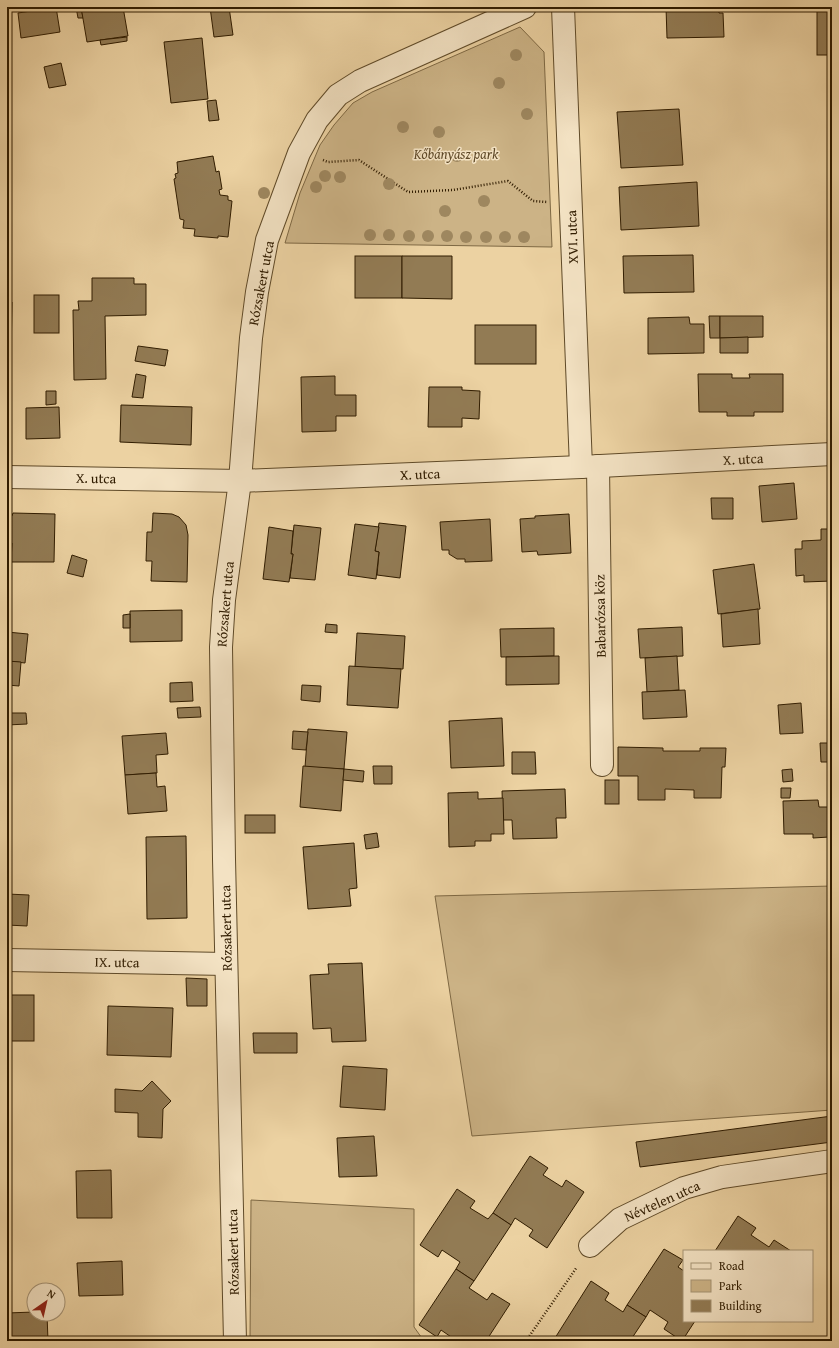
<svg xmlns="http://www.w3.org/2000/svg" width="839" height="1348" viewBox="0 0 839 1348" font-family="'Gentium Book Plus',serif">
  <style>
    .green { fill: #ccb386; stroke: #7e6843 }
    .building { fill: #927b54; stroke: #301c00 }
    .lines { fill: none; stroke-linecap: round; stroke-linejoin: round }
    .minor-casing { stroke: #5f4a28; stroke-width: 24 }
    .path { stroke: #301c00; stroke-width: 2.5; stroke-dasharray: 1 2; stroke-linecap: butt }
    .minor { stroke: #f3e2c3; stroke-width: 22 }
    .tree { fill: #9e875f }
    .labels { text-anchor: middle; stroke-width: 3; stroke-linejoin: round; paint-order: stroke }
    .park-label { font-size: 14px; font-style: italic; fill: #5f4928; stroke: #f3e2c3 }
    .street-label { font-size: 14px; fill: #301c00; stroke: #f3e2c3 }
  </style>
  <rect width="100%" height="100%" fill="#ecd2a2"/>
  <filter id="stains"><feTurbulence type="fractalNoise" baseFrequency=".005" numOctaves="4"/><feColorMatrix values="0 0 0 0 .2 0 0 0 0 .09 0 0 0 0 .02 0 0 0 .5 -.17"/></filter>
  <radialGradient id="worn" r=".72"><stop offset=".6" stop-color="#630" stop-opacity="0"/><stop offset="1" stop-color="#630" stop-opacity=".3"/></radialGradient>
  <g class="green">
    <polygon points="520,27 544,52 552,247 285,243 300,193 320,145 334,125 353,103 372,92"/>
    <polygon points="832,886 832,1110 472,1136 435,896"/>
    <polygon points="251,1200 414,1209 414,1327 424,1341 250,1341"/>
  </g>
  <g class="building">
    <polygon points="30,7 56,7 60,32 21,38 18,13 31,11"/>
    <polygon points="76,7 81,7 83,18 78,18"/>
    <polygon points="81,7 123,7 128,36 87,42"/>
    <polygon points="210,7 229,7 233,35 214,37"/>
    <polygon points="666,7 719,7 719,13 723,13 724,37 667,38"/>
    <rect x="817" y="7" width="15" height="48"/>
    <polygon points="127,37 127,41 101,45 100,40"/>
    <polygon points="202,38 208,99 171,103 164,42"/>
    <polygon points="61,63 66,85 49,88 44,67"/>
    <polygon points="216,100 219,120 209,121 207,101"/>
    <polygon points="679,109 683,165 621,168 617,112"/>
    <polygon points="213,156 216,172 219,171 222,189 219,190 220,195 228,196 228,200 232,201 228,237 218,236 218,238 194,236 195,229 183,228 184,220 180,219 174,179 176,178 175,174 178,173 177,162"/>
    <polygon points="697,182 699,226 621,230 619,187"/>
    <polygon points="830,239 832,239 832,274"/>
    <polygon points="693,255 694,292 624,293 623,256"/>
    <rect x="355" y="256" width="47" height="42"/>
    <polygon points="402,256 452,256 452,299 402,298"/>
    <polygon points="92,278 134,278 134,284 146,284 146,315 105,316 106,379 74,380 73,310 79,310 78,301 92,301"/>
    <rect x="34" y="295" width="25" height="38"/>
    <polygon points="7,302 12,302 11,360 7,360"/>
    <polygon points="709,316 720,316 720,338 710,338"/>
    <polygon points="720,316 763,316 763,337 720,338"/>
    <polygon points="689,317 690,324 704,324 704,353 648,354 648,318"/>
    <rect x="475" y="325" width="61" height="39"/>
    <polygon points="748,337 748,353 720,353 720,338"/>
    <polygon points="138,346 168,350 165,366 135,361"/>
    <rect x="7" y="360" width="2" height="10"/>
    <polygon points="136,374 146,376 143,398 132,397"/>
    <polygon points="698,374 732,374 732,378 750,378 749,374 783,374 783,412 754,412 754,416 727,416 727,412 699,412"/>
    <polygon points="335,376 335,395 356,395 356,416 336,416 336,431 302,432 301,377"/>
    <polygon points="429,387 462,387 462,390 480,391 479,419 462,418 462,427 428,427"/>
    <polygon points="46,391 56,391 56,404 46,405"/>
    <polygon points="121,405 192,407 191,445 120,442"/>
    <polygon points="59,407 60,438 26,439 26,408"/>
    <polygon points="794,483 797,519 762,522 759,486"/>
    <polygon points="711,498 733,498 733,519 712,519"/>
    <polygon points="13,513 55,514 54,562 11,562 12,543 7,543 8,516 12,516"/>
    <polygon points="153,513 172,514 179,517 186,525 188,535 187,582 151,581 152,561 146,561 147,532 152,532"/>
    <polygon points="569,514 571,553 538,555 537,551 522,552 520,519 535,518 535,516"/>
    <polygon points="490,519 492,561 465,562 465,559 457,559 449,554 449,550 442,550 440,522"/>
    <polygon points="379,523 406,526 400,578 377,575 379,552 375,551"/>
    <polygon points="355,524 379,527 375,551 379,552 376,579 348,575"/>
    <polygon points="294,525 321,528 315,580 290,578 293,554 291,554"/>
    <polygon points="269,527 293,531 291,554 293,554 289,582 263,579"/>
    <polygon points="821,529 832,529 832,581 804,582 804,575 796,576 795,549 802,549 802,541 821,540"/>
    <polygon points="72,555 87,560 83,577 67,573"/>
    <polygon points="754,564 760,609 718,614 713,570"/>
    <polygon points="758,609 760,644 723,647 721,614"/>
    <polygon points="182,610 182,641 130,642 130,611"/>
    <polygon points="130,614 130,628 123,628 123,615"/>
    <polygon points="326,624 337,625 337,633 325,632"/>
    <polygon points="682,627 683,656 640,658 638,629"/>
    <polygon points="554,628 554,656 501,657 500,629"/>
    <polygon points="7,632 28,634 25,663 7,661"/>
    <polygon points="357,633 405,636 403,669 355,667"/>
    <polygon points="559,656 559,684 506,685 506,657"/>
    <polygon points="677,656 679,690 647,692 645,658"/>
    <polygon points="7,661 21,662 19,686 7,685"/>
    <polygon points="349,666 401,669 398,708 347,705"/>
    <polygon points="192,682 193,701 170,702 170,683"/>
    <polygon points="302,685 321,686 320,702 301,700"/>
    <polygon points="685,690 687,717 643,719 642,692"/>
    <polygon points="801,703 803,733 780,734 778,705"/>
    <polygon points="200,707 201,717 178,718 177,708"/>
    <rect x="828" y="711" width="4" height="25"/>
    <polygon points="7,713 26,713 27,724 7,725"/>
    <polygon points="502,718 504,766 451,768 449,721"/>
    <polygon points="308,729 347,732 344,769 305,767"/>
    <polygon points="293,731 308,732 306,750 292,749"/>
    <polygon points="166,733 168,754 156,755 157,773 125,775 122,736"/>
    <polygon points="820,743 832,743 832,762 821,762"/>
    <polygon points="618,747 663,748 663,751 700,751 700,748 726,748 725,767 722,767 721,798 694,798 694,790 665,789 665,800 638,800 638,776 618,776"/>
    <polygon points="512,752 535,752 536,774 512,774"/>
    <polygon points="303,766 344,769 341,811 300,807"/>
    <polygon points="373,766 392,766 392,784 374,784"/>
    <polygon points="344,769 364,771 363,782 343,780"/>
    <polygon points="792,769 793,781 783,782 782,770"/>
    <polygon points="156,773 157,787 165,786 167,811 128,814 125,775"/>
    <rect x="605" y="780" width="14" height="24"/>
    <polygon points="781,788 791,788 790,798 781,798"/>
    <polygon points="565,789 566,818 556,818 557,838 513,839 512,820 503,820 502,791"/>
    <polygon points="478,792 478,799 503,798 504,834 491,834 491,841 475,841 475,846 449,847 448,793"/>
    <polygon points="818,800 819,807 829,807 829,837 813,838 813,834 784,834 783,801"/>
    <rect x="829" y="807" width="3" height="30"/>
    <rect x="245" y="815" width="30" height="18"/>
    <polygon points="377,833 379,847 366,849 364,835"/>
    <polygon points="186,836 187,918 147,919 146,837"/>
    <polygon points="354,843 357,888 349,889 351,906 308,909 303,847"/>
    <polygon points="7,894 29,895 27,926 7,925"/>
    <polygon points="362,963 366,1041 332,1042 331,1028 313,1029 310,975 329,974 328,964"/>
    <polygon points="186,978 207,979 207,1006 187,1006"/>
    <rect x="7" y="995" width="27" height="46"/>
    <polygon points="108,1006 173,1008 171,1057 107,1055"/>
    <polygon points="253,1033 297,1033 297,1053 254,1053"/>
    <polygon points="343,1066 387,1069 385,1110 340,1107"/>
    <polygon points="152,1081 171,1101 163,1109 162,1138 138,1137 138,1113 115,1112 115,1089 142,1091"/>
    <polygon points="832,1116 832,1142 640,1167 636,1142"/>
    <polygon points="374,1136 377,1176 339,1177 337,1138"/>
    <polygon points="530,1156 548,1168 543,1175 562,1187 566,1180 584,1192 547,1248 529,1236 533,1230 515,1218 511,1225 493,1213"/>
    <polygon points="111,1170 112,1218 77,1218 76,1171"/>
    <polygon points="457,1189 475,1201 470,1208 488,1219 493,1213 511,1225 474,1281 456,1269 460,1262 442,1250 438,1257 420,1245"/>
    <polygon points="738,1216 756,1228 751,1235 769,1247 774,1240 791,1251 715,1251"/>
    <polygon points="664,1249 683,1260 678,1267 684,1271 684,1321 695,1321 682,1341 664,1329 668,1322 650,1310 646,1317 627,1305"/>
    <polygon points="122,1261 123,1295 79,1296 77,1263"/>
    <polygon points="456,1269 474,1281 469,1288 487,1300 492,1293 510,1304 486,1341 457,1341 441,1330 437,1337 419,1325"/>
    <polygon points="591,1281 609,1293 605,1300 623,1312 627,1305 646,1317 630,1341 560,1341 555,1338"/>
    <polygon points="34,1312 34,1314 47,1314 48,1341 7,1341 7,1313"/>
    <polygon points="116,1337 144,1338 144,1341 116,1341"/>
    <polygon points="69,1338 106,1339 106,1341 69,1341"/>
  </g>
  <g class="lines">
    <defs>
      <g id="minor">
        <polyline points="563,7 581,467"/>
        <polyline points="598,466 602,765"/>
        <polyline points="7,477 240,481 581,467 832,454"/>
        <polyline points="7,960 226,964"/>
        <polyline points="590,1246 620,1219 684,1188 722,1177 832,1161"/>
        <polyline points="235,1341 224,859 221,647 224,600 240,481 251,338 257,292 267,240 299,153 317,120 338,95 360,81 525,7"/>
      </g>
    </defs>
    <use href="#minor" class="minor-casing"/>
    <g class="path">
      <polyline points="323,160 328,162 359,160 408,192 453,190 508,181 533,201 547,202"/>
      <polyline points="526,1341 577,1267"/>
    </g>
    <use href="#minor" class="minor"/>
  </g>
  <g class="tree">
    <circle cx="516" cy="55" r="6"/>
    <circle cx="499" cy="83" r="6"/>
    <circle cx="527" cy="114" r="6"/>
    <circle cx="403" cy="127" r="6"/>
    <circle cx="439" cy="132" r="6"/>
    <circle cx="457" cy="156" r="6"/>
    <circle cx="325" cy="176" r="6"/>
    <circle cx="340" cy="177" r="6"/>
    <circle cx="389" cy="184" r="6"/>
    <circle cx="316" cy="187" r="6"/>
    <circle cx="264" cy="193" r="6"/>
    <circle cx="484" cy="201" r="6"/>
    <circle cx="445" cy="211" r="6"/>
    <circle cx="370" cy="235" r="6"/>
    <circle cx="389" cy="235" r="6"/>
    <circle cx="409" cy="236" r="6"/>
    <circle cx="428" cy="236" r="6"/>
    <circle cx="447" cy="236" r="6"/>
    <circle cx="466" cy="237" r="6"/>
    <circle cx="486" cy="237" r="6"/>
    <circle cx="505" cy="237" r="6"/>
    <circle cx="524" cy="237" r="6"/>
  </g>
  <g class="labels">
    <g class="park-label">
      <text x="456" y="159">Kőbányász park</text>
    </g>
    <g class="street-label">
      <text transform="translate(572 237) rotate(-92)" y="5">XVI. utca</text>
      <text transform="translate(261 283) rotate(-79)" y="5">Rózsakert utca</text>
      <text transform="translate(743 459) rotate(-3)" y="5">X. utca</text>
      <text transform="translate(420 474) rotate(-2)" y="5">X. utca</text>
      <text transform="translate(96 478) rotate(1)" y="5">X. utca</text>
      <text transform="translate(225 604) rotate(-85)" y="5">Rózsakert utca</text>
      <text transform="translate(600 616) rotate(-91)" y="5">Babarózsa köz</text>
      <text transform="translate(226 928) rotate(-91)" y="5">Rózsakert utca</text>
      <text transform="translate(117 962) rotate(1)" y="5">IX. utca</text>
      <text transform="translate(662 1201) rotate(-24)" y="5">Névtelen utca</text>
      <text transform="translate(233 1252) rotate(-91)" y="5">Rózsakert utca</text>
    </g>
  </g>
  <rect width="839" height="1348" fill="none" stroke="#ecd2a2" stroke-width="24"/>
  <rect x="8" y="8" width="823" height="1332" fill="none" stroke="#301c00" stroke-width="2"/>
  <rect x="12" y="12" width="815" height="1324" fill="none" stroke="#301c00"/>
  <rect x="683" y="1250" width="130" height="72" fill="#f3e2c3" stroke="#a59375"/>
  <rect x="691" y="1263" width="20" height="6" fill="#f3e2c3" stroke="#a59375"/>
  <text x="719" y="1270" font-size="12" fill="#301c00">Road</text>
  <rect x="691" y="1280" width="20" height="12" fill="#ccb386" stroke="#a59375"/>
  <text x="719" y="1290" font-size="12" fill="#301c00">Park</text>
  <rect x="691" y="1300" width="20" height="12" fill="#927b54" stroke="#a59375"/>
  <text x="719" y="1310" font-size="12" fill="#301c00">Building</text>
  <g transform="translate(46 1302) rotate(34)"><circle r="19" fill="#f3e2c3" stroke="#a59375"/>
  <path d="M0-3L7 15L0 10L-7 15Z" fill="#8f2418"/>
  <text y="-6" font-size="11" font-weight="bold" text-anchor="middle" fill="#301c00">N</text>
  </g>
  <rect width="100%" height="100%" filter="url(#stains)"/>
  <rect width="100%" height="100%" fill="url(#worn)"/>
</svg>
